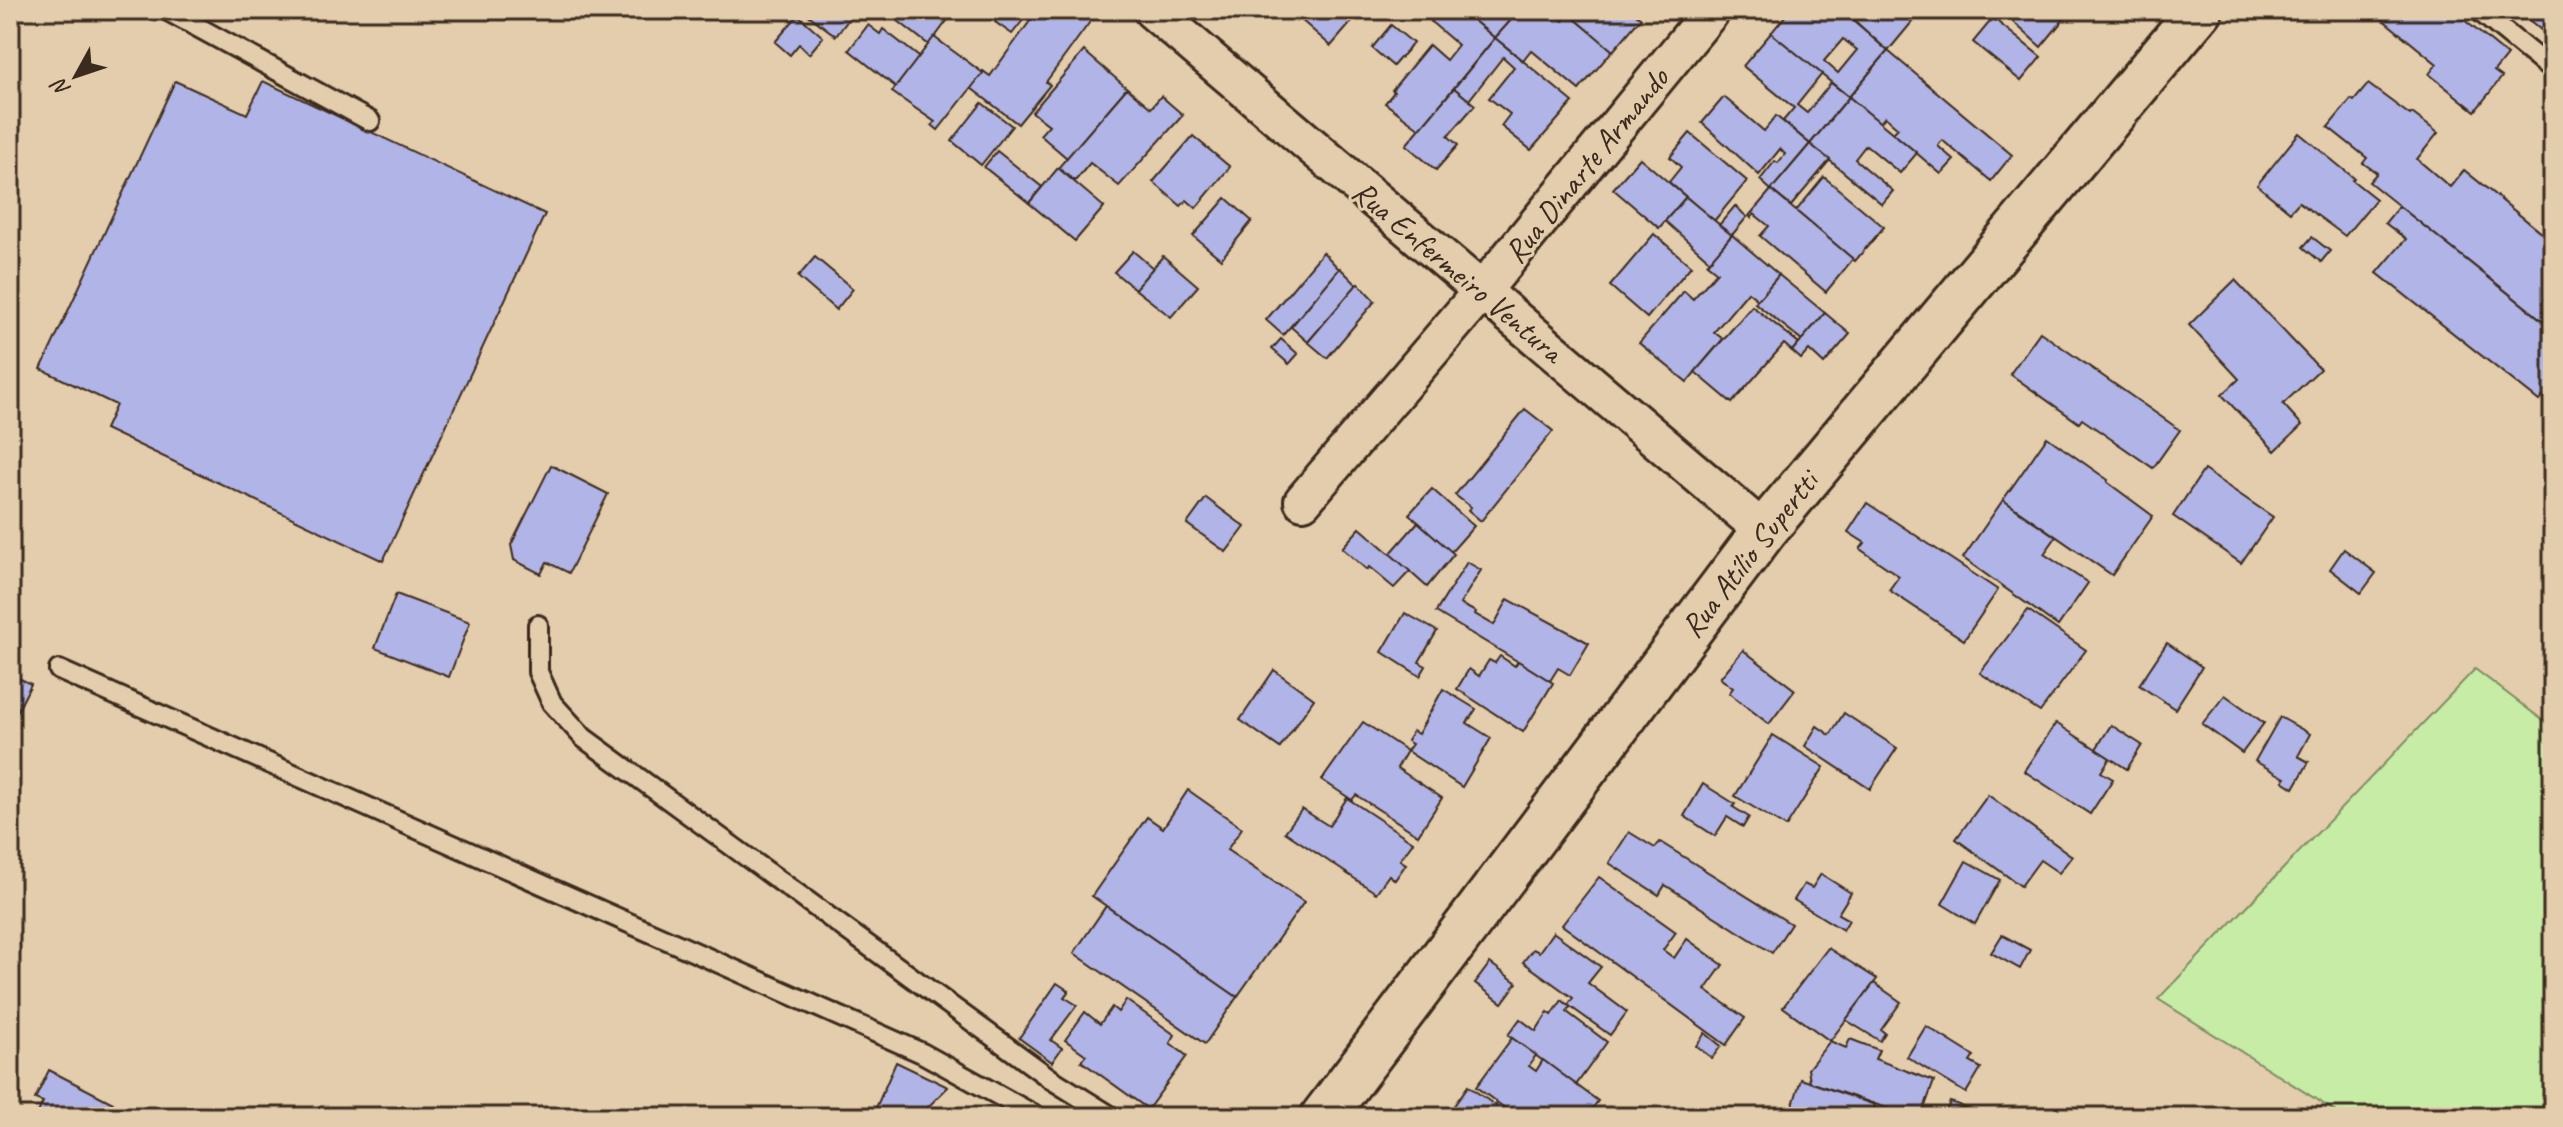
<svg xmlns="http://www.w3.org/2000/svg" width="2563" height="1127" viewBox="0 0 2563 1127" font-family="Caveat,sans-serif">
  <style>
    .green { fill: #c6eca6; stroke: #808b62; stroke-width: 2 }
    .building { fill: #b1b4e6; stroke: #3b2a1e; stroke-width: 2; fill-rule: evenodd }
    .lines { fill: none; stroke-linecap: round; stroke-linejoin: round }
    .service-casing { stroke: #3b2a1e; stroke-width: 24 }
    .minor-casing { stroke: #3b2a1e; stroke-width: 42 }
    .tertiary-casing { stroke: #3b2a1e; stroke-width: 50 }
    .service { stroke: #e3cdac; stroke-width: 18 }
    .minor { stroke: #e3cdac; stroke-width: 36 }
    .tertiary { stroke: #e3cdac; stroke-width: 44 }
    .labels { text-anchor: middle; stroke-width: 6; stroke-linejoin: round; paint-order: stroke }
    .street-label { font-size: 32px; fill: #3b2a1e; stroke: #e3cdac }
  </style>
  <rect width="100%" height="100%" fill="#e3cdac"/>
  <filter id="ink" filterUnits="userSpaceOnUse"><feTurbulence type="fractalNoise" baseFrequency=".0125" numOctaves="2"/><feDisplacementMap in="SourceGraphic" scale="16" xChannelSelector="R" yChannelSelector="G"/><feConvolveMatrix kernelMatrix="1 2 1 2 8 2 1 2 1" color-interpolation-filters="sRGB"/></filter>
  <g filter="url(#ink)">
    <polygon class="green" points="2475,669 2553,728 2553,1117 2344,1117 2158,999"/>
    <g class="building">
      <polygon points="802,10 864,10 859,16 854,12 836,36"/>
      <polygon points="884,10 955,10 929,45"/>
      <polygon points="1005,10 1031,10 1012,34 995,22"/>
      <polygon points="1038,10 1081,10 1092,19 1046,82 1050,85 1018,124 971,88 983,71 990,76"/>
      <polygon points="1284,10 1362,10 1331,46 1299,18 1296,21"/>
      <polygon points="1441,10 1461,10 1495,38 1420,129 1385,103 1394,92 1392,90 1429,45 1446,60 1458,45 1431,22"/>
      <polygon points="1461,10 1520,10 1495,38"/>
      <polygon points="1520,10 1550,10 1547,14 1552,19 1555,15 1563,21 1569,14 1613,50 1579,90 1531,50 1523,60 1495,38"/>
      <polygon points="1577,10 1631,10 1641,18 1613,51 1572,16"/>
      <path d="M1790 10H1840L1888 51 1849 97 1771 33ZM1843 39 1857 50 1838 73 1824 61Z"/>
      <polygon points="1843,10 1868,11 1922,10 1888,51"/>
      <polygon points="2000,10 2080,10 2073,18 2068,14 2041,47"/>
      <polygon points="2371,10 2452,10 2507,55 2494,71 2502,77 2475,111 2429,74 2437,64"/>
      <polygon points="2517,10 2553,10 2553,40"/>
      <polygon points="798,15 823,37 809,54 799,44 790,55 775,42"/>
      <polygon points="1993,18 2041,57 2021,81 1973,42"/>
      <polygon points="868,25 880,34 883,29 919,57 896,87 849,50"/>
      <polygon points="1391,25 1413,43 1393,66 1372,48"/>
      <polygon points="1771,33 1822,74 1797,105 1807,113 1831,83 1849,97 1810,144 1783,121 1794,108 1743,66"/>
      <polygon points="934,37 983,73 938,130 932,125 935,122 892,92"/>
      <polygon points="1495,38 1573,102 1531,150 1501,126 1510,114 1489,98 1514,67 1503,57 1469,100 1454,88"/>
      <polygon points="1084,51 1127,88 1067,158 1040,135 1049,125 1032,112"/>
      <polygon points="1888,51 2012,155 1991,181 1942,140 1938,146 1954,160 1941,174 1893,133 1898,128 1885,117 1880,123 1849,97"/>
      <polygon points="175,81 247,114 263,81 545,214 383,561 105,429 116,405 41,369"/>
      <polygon points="2368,84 2410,115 2412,113 2438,133 2417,159 2450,187 2464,170 2553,242 2553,329 2369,182 2377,173 2363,163 2367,158 2328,127 2351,99 2354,101"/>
      <polygon points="1127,88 1151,108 1161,96 1183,115 1119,186 1090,163 1075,181 1058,168"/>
      <polygon points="1454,88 1475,105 1448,136 1458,145 1436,170 1406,145"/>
      <polygon points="1724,97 1764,131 1776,116 1810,144 1771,190 1760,180 1775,161 1778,163 1785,154 1780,149 1759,175 1702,123"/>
      <polygon points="1849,97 1917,153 1900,173 1866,145 1855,159 1893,191 1882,204 1810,144"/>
      <polygon points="982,103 1012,126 981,165 952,141"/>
      <polygon points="1690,133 1747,181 1714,221 1669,182 1681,167 1670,157"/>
      <polygon points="2299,133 2354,178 2352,180 2376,199 2345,236 2299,202 2290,212 2257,185"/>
      <polygon points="1193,136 1230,167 1196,208 1187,200 1181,206 1153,182"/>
      <polygon points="1810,144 1830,160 1791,206 1771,190"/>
      <polygon points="997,151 1042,187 1029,203 984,167"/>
      <polygon points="1640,158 1686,197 1659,228 1613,189"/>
      <polygon points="1058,168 1104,207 1075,241 1029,203"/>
      <polygon points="1824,177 1884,227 1855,261 1796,211"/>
      <polygon points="1771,190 1853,259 1826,292 1760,236 1769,226 1754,214 1751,218 1749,216"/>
      <polygon points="1686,197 1732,235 1710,261 1665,221"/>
      <polygon points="1226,198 1252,221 1221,259 1193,236"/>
      <polygon points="1735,206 1747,217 1732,235 1719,225"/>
      <polygon points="2399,206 2553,329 2553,400 2550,403 2542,397 2539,401 2377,273 2406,239 2385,223"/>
      <polygon points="1654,234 1691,266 1647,318 1610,286"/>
      <polygon points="1732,235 1779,275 1758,300 1748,292 1714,332 1723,339 1687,382 1639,343 1684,291 1693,299 1717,272 1707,264"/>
      <polygon points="2312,237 2330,251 2321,262 2303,247"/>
      <polygon points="1133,251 1153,268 1135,289 1114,272"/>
      <polygon points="1323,252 1340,270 1283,335 1266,320"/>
      <polygon points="1163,256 1198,286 1171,317 1135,289"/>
      <polygon points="815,257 853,289 836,310 798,277"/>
      <polygon points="1340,268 1357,285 1308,342 1291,327"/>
      <polygon points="1779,275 1825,313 1802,340 1755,303"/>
      <polygon points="2235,280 2320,369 2283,404 2302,425 2275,451 2222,395 2239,379 2189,325"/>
      <polygon points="1358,283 1375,301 1327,358 1308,342"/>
      <polygon points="1752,306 1799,343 1792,351 1784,344 1732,403 1695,372"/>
      <polygon points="1825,313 1850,334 1824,364 1809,350 1801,359 1792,351"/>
      <polygon points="2040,332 2180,430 2153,468 2082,419 2079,423 2010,374"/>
      <polygon points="1281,339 1298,354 1289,364 1272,349"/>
      <polygon points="1525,409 1553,431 1481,521 1468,510 1471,507 1455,495"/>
      <polygon points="2047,437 2108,480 2107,482 2153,516 2112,575 2003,500"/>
      <polygon points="551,465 608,494 569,573 547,562 541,574 514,560 511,545"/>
      <polygon points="2204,470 2273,517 2241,563 2173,516"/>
      <polygon points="1432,489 1474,526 1451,552 1409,514"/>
      <polygon points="1206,498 1245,527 1226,552 1187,524"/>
      <polygon points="2003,500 2056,537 2044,554 2088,583 2058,626 1963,558"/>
      <polygon points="1867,503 1998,590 1964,640 1889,590 1899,576 1860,549 1865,543 1848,532"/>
      <polygon points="1418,522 1454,554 1427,587 1390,554"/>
      <polygon points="1360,528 1410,571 1394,588 1369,567 1367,570 1342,548"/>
      <polygon points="2344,549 2376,573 2361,593 2330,569"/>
      <polygon points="1467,562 1481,570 1460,604 1476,612 1475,614 1494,625 1508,599 1589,643 1570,675 1558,668 1550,681 1436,612"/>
      <polygon points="396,594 470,622 449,677 375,648"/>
      <polygon points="2028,610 2086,650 2040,712 1980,673"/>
      <polygon points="1405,613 1437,631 1419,662 1426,666 1420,676 1382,652"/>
      <polygon points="2167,643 2202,667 2175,709 2139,685"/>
      <polygon points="1743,650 1795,690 1769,724 1729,693 1733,688 1720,678"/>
      <polygon points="1500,656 1515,666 1518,661 1553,683 1523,732 1457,689 1469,669 1479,676 1489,660 1495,663"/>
      <polygon points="1274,670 1314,699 1280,748 1240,720"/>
      <polygon points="10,674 31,684 10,726"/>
      <polygon points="1443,689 1476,709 1467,723 1491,738 1462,787 1407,751 1412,744 1407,741 1413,731 1418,734"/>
      <polygon points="2225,695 2264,723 2242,753 2202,724"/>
      <polygon points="1844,713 1897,748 1870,789 1805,746 1817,726 1830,735"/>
      <polygon points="2280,717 2310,734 2298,756 2309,762 2294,788 2283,781 2285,778 2255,761"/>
      <polygon points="1363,722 1407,751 1397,768 1442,798 1418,835 1356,795 1352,800 1322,780"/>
      <polygon points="2056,723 2110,758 2101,772 2113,779 2090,814 2024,771"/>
      <polygon points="2111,725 2142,745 2127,769 2096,749"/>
      <polygon points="1773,735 1824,767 1786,827 1735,796"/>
      <polygon points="1703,784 1735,804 1733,807 1749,817 1743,827 1727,817 1715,836 1684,816"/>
      <polygon points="1188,790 1242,828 1227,850 1304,902 1237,997 1092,896 1147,817 1163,828"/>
      <polygon points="1988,795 2072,856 2059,873 2040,860 2021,886 1956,839"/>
      <polygon points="1347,798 1413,842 1400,860 1406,864 1395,880 1389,875 1376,893 1285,832 1302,809 1329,826"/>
      <polygon points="1629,832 1655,848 1660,842 1791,924 1772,953 1665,885 1659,895 1609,863"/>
      <polygon points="1966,861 2000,880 1975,924 1942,904"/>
      <polygon points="1821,874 1851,893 1838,914 1849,920 1843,930 1794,900 1804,884 1812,888"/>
      <polygon points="1599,877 1676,932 1663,950 1674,958 1687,939 1723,965 1705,990 1745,1018 1726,1045 1562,925"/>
      <polygon points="1106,906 1237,997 1205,1044 1074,953"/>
      <polygon points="1553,932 1601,967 1588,983 1627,1012 1610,1035 1568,1005 1573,998 1523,962 1533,949 1539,952"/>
      <polygon points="2002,935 2030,950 2020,969 1991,953"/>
      <polygon points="1828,948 1877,979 1830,1041 1783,1007"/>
      <polygon points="1490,963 1517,983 1502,1003 1475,983"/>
      <polygon points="1057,983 1069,991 1064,997 1077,1005 1051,1040 1062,1048 1052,1062 1019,1038"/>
      <polygon points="1874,983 1901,1002 1881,1030 1885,1033 1880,1041 1846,1020"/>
      <polygon points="1126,1000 1175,1035 1170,1043 1187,1056 1148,1109 1081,1061 1086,1055 1065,1040 1085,1012 1100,1024 1112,1007 1118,1012"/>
      <polygon points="1562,1000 1570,1007 1567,1012 1607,1042 1576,1085 1508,1035 1520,1019 1536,1031 1548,1012 1552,1015"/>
      <polygon points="1926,1026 1974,1056 1970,1062 1981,1068 1966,1093 1907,1057"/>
      <polygon points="1705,1033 1721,1046 1712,1058 1696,1046"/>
      <polygon points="1512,1038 1536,1055 1529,1066 1536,1071 1543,1060 1598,1101 1586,1117 1549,1117 1542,1112 1538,1117 1517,1117 1476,1087"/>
      <polygon points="1850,1039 1879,1050 1875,1059 1934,1081 1921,1117 1913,1117 1810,1082 1808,1069 1830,1041 1846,1048"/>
      <polygon points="896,1062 948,1087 918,1117 872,1117"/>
      <polygon points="49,1070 113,1103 107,1117 36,1117 43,1102 35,1099"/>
      <polygon points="1801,1079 1875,1105 1874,1108 1899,1117 1820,1117 1792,1108"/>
      <polygon points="1468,1086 1496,1106 1497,1103 1517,1117 1446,1117"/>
      <polygon points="1950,1102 1959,1105 1982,1117 1944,1117"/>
    </g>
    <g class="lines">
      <defs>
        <g id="service">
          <polyline points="166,10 370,121"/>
          <polyline points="2478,10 2553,71"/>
          <polyline points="538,625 538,672 552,703 584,738 1051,1079 1112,1117"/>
          <polyline points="59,670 922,1053 1038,1117"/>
        </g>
        <g id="minor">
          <polyline points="1152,10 1764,531"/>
          <polyline points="1303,501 1482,291 1712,10"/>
        </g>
        <polyline id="tertiary" points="1323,1117 1764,531 2200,10"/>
      </defs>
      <use href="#service" class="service-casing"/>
      <use href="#minor" class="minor-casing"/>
      <use href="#tertiary" class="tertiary-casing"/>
      <use href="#service" class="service"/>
      <use href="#minor" class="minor"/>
      <use href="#tertiary" class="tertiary"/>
    </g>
  </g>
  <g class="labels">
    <g class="street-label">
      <text transform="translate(1586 165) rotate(-51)" y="11">Rua Dinarte Armando</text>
      <text transform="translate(1458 271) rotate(40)" y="11">Rua Enfermeiro Ventura</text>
      <text transform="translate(1749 554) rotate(-52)" y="11">Rua Atílio Supertti</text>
    </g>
  </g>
  <rect width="2563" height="1127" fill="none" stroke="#e3cdac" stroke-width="40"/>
  <rect x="20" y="20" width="2523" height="1087" fill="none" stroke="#3b2a1e" stroke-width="3" filter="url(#ink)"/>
  <g transform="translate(76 76) rotate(230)" stroke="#e3cdac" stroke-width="6" paint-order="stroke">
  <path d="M0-6L14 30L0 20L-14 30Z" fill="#3b2a1e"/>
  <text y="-12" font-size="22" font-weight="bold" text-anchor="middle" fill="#3b2a1e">N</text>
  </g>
</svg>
